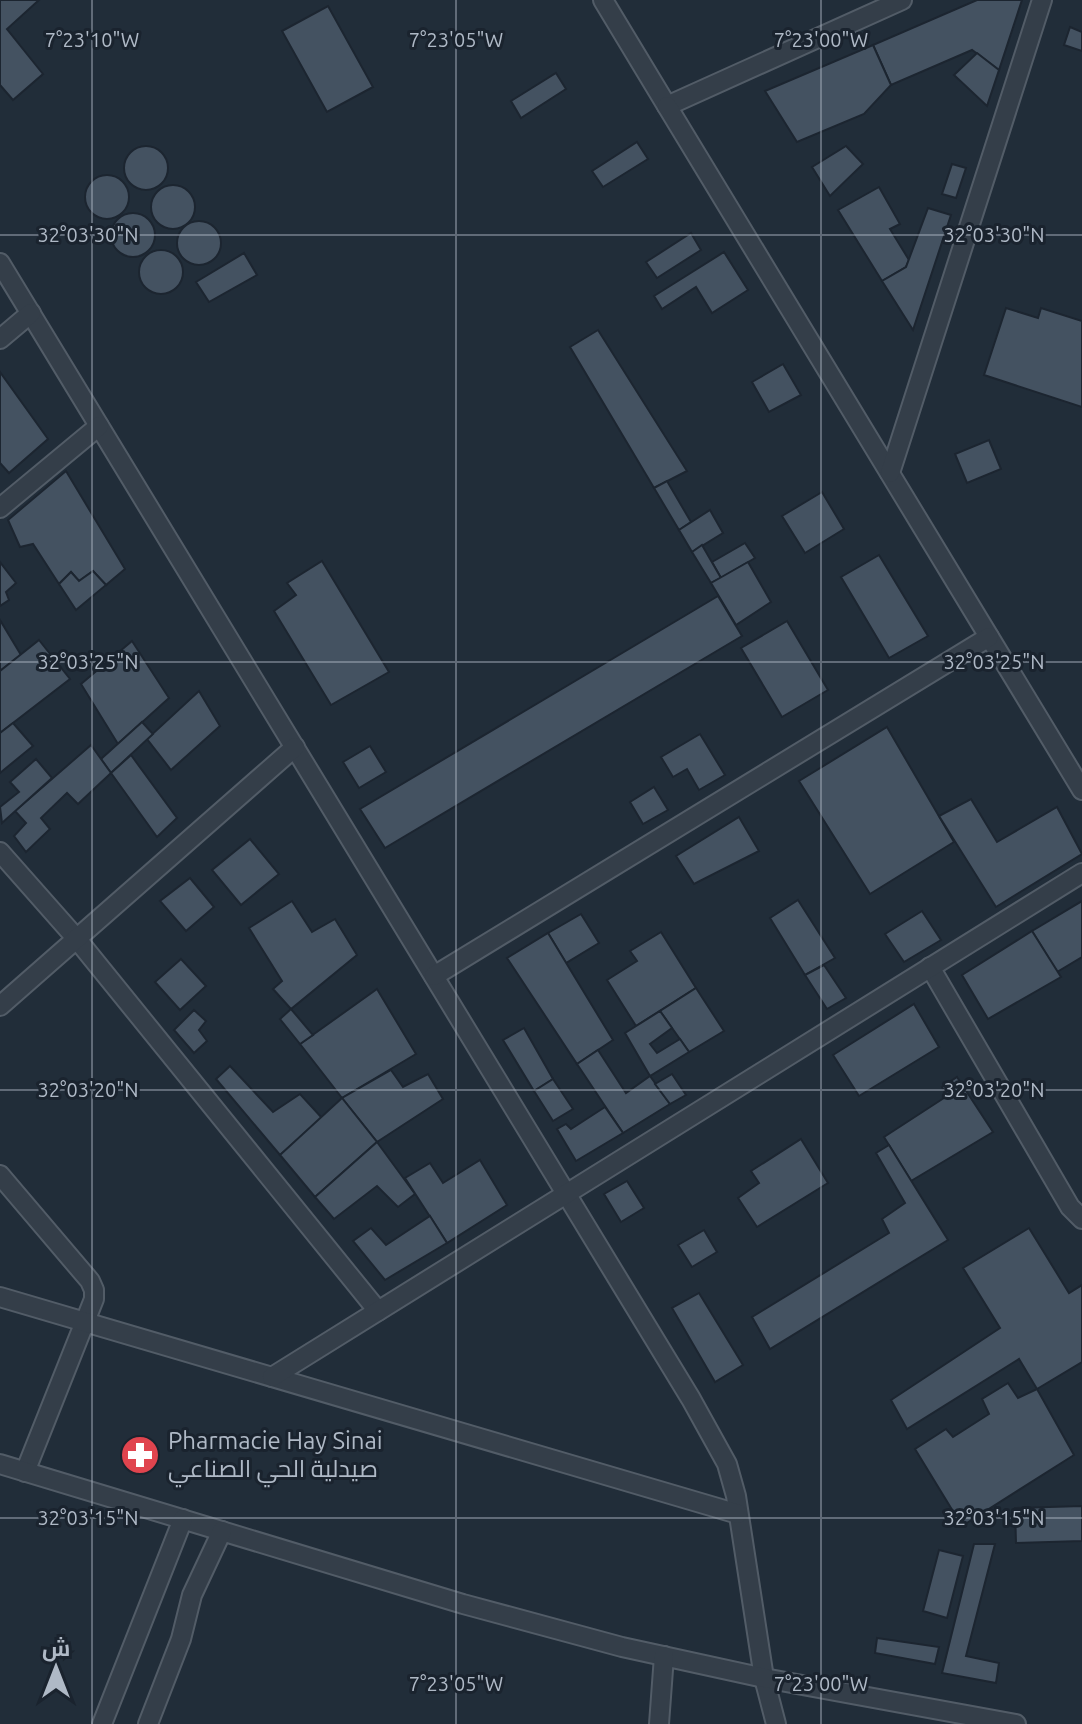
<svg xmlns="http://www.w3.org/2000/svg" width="1082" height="1724" viewBox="0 0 1082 1724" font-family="Ubuntu,Cairo,sans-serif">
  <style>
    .building { fill: #445261; stroke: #1c2530; stroke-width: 2 }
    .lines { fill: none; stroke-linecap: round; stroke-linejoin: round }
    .minor-casing { stroke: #525c67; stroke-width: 22 }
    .minor { stroke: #343e49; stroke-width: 18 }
    .ticks { fill: none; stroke: #afb9c6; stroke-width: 2; stroke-opacity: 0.45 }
    .labels { text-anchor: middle; stroke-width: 6; stroke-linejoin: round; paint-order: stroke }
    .poi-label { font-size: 24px; fill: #afb9c6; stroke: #1a232e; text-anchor: start }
    .ticks-label { font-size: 20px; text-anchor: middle; fill: #afb9c6; stroke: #1a232e; stroke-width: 6; stroke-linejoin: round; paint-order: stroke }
  </style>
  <rect width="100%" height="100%" fill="#212d39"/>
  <g class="building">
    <polygon points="0,0 39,0 7,29 43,74 13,100 0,85"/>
    <polygon points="977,0 1022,0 999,70 972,50 891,85 873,45"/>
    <polygon points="328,6 373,87 327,112 282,31"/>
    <polygon points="1070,27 1082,32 1082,51 1064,45"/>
    <polygon points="873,45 891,85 864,114 797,142 765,91"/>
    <polygon points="977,53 999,70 987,106 954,75"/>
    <polygon points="556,73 566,89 521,118 511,101"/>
    <polygon points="637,142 648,159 603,187 592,171"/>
    <polygon points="846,146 863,164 830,196 812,167"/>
    <circle cx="146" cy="168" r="22"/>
    <polygon points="952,164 966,168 956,198 942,194"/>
    <circle cx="107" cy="197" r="22"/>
    <circle cx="173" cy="207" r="22"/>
    <polygon points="879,187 900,224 890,229 909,260 906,267 882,281 838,210"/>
    <polygon points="928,208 951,215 913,330 882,281 906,267"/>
    <circle cx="133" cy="235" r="22"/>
    <circle cx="199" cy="243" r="22"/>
    <polygon points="691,233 701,250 657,278 646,262"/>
    <circle cx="161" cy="272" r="22"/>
    <polygon points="724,252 748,290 712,313 696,287 662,309 654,296"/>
    <polygon points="244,253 257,275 209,302 196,282"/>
    <polygon points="1006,308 1038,318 1041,308 1082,321 1082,407 984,375"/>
    <polygon points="598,330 687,471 654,488 570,347"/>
    <polygon points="783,364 801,395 769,412 752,382"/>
    <polygon points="0,372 48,439 9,473 0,463"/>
    <polygon points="989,440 1001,469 967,483 955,454"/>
    <polygon points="66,471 125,569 106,585 93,571 79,581 71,572 59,584 33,544 20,547 8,520"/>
    <polygon points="667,481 691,522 679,530 654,488"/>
    <polygon points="822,492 844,529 805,553 782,516"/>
    <polygon points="710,510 723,533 692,552 679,530"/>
    <polygon points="745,543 755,558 721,578 712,562"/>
    <polygon points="702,545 721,578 711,583 692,552"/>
    <polygon points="879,555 928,636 889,658 841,577"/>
    <polygon points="322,561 389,672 331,705 274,611 296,595 287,583"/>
    <polygon points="0,562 16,583 6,592 9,600 0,606"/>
    <polygon points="748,562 771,602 736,625 711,583"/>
    <polygon points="93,571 106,585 76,610 59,584 71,572 79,581"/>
    <polygon points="718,596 742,636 385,848 360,809"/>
    <polygon points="0,620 21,655 0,671"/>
    <polygon points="787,621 828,690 782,717 741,648"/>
    <polygon points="39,640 70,679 0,733 0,671"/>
    <polygon points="132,641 169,698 118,744 81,684"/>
    <polygon points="199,691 220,726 171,770 147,739"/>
    <polygon points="142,722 153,734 111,773 101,759"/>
    <polygon points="13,723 33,746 0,773 0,733"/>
    <polygon points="887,727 954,842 870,894 799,781"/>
    <polygon points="700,734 725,775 699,790 687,769 673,777 661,757"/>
    <polygon points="91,745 111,773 78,804 67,793 41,818 50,829 26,852 14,836 26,823 15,811"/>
    <polygon points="370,746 386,772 359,788 343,762"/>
    <polygon points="131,755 177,818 157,837 111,773"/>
    <polygon points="36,759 52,778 2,823 0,807 19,792 10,782"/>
    <polygon points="654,787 668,810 643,824 630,802"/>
    <polygon points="971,799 997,842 1057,807 1082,854 996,907 939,816"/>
    <polygon points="739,817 759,851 694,884 676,856"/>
    <polygon points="250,839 279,874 241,905 212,870"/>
    <polygon points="190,878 214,907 186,931 160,901"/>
    <polygon points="798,900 835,958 805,975 770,918"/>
    <polygon points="292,901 312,932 335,919 357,955 291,1009 273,989 282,981 249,928"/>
    <polygon points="1082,901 1082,957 1057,972 1032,931"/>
    <polygon points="922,911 941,940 904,962 885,934"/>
    <polygon points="581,914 599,943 566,963 548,933"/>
    <polygon points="1032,931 1061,977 988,1019 962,975"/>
    <polygon points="661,932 696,988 636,1026 607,980 637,961 630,951"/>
    <polygon points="548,933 613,1040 577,1064 507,958"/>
    <polygon points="181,959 206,986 180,1010 155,982"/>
    <polygon points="824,965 846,998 827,1009 805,975"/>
    <polygon points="696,988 724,1031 689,1052 660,1011"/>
    <polygon points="377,989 416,1054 342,1098 300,1044"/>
    <polygon points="914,1004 939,1047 859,1096 833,1055"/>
    <polygon points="291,1009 313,1035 300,1044 280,1019"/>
    <polygon points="194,1010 206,1021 199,1030 207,1041 194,1053 174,1030"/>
    <polygon points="660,1011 672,1028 650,1044 657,1053 680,1039 689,1052 650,1076 625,1033"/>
    <polygon points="524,1028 553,1079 534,1091 503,1040"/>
    <polygon points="598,1050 626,1093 650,1076 670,1104 623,1133 577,1064"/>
    <polygon points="230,1066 273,1112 300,1094 322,1118 280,1155 216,1079"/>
    <polygon points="391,1070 403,1087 428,1074 443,1099 377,1142 342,1098"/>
    <polygon points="672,1074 686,1095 670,1104 655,1084"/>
    <polygon points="957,1077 993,1132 911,1181 884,1137 947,1096 942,1087"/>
    <polygon points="553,1079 573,1109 553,1121 534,1091"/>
    <polygon points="342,1098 377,1142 315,1197 280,1155"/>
    <polygon points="605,1107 623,1133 576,1161 557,1129 566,1124 571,1129"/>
    <polygon points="801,1139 828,1183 757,1227 738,1198 759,1183 751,1171"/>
    <polygon points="377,1142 415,1194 398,1207 377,1186 334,1219 315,1197"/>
    <polygon points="889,1145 948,1240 770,1349 752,1317 889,1233 882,1219 905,1203 876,1153"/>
    <polygon points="480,1160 507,1205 447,1243 405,1178 430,1163 443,1183"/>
    <polygon points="627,1181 644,1208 621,1222 604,1194"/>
    <polygon points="430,1216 447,1243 385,1280 353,1241 371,1228 386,1245"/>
    <polygon points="1029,1228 1069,1293 1082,1285 1082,1362 1037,1389 1019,1359 907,1429 891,1400 1000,1328 963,1268"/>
    <polygon points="704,1230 717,1252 692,1267 678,1245"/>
    <polygon points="699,1293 743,1365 715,1382 672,1308"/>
    <polygon points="1008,1383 1018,1398 1037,1389 1074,1455 962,1526 915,1449 946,1429 953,1437 989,1414 982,1399"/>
    <polygon points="1082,1506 1082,1541 1016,1543 1015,1508"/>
    <polygon points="974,1544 995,1544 966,1656 999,1663 996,1683 942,1673"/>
    <polygon points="939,1550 963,1556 947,1618 923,1611"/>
    <polygon points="877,1638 939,1647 935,1664 875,1653"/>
  </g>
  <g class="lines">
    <defs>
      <g id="minor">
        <polyline points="603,0 667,106 902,0"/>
        <polyline points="667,106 1082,790"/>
        <polyline points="0,263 691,1399 727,1464 736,1496 764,1678 776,1724"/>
        <polyline points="0,339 31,313"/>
        <polyline points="890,473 1042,0"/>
        <polyline points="0,508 99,426"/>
        <polyline points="0,852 76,938 378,1311"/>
        <polyline points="930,967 1070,1207 1082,1219"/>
        <polyline points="434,976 989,637"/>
        <polyline points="0,1006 295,747"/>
        <polyline points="0,1175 90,1281 94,1290 94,1299 25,1472"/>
        <polyline points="0,1297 738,1514"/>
        <polyline points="272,1377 1082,873"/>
        <polyline points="0,1464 463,1604 622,1647 764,1678 1016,1724"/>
        <polyline points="102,1724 183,1519"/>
        <polyline points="148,1724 181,1639 192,1595 222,1531"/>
        <polyline points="659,1724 664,1656"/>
      </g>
    </defs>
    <use href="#minor" class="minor-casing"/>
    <use href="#minor" class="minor"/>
  </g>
  <path class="ticks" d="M92 0V1724M456 0V1724M821 0V1724M0 235H1082M0 662H1082M0 1090H1082M0 1518H1082"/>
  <defs>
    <symbol id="pharmacy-disc" viewBox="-11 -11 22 22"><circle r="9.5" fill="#e0444e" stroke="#1a232e"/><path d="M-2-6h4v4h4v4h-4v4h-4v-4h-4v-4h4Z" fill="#fff"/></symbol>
  </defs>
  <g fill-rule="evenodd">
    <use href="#pharmacy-disc" x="118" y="1433" width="44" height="44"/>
  </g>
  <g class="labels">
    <g class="poi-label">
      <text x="168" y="1449">Pharmacie Hay Sinai<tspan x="168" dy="28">صيدلية الحي الصناعي</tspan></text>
    </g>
  </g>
  <g class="ticks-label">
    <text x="92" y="47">7°23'10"W</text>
    <text x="456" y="47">7°23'05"W</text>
    <text x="821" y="47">7°23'00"W</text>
    <text x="88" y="242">32°03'30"N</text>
    <text x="994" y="242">32°03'30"N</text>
    <text x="88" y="669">32°03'25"N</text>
    <text x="994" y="669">32°03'25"N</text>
    <text x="88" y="1097">32°03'20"N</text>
    <text x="994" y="1097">32°03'20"N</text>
    <text x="88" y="1525">32°03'15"N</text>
    <text x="994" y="1525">32°03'15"N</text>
    <text x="456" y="1691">7°23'05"W</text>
    <text x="821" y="1691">7°23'00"W</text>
  </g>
  <g transform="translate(56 1668)" stroke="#1a232e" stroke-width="6" paint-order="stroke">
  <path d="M0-6L14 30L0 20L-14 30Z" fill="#afb9c6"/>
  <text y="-12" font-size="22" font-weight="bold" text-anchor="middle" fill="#afb9c6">ش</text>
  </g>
</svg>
